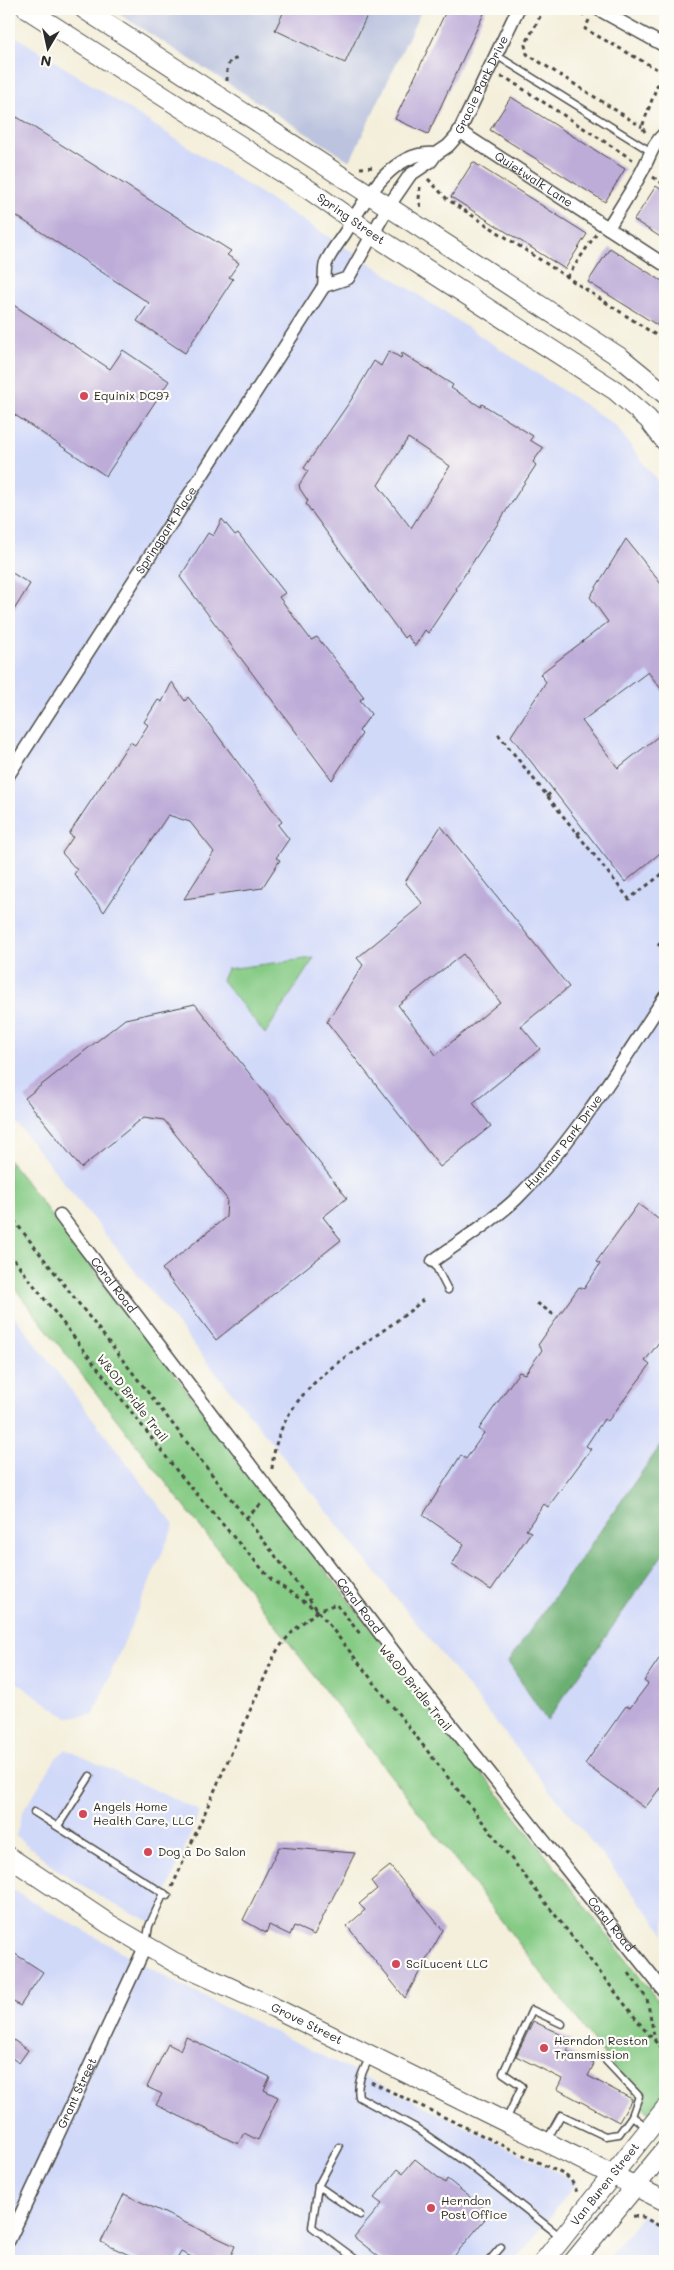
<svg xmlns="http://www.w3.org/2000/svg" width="674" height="2270" viewBox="0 0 674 2270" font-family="Mali,sans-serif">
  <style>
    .built { fill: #d1d9f9 }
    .industrial { fill: #bbc3de }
    .green { fill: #86cb85; stroke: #587b58 }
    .forest { fill: #6caf72; stroke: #4c6d4e }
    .building { fill: #bdacd8; fill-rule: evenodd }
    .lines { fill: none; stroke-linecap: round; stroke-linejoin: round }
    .lane-casing { stroke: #494845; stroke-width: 9 }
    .street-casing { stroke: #494845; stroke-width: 15 }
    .secondary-casing { stroke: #494845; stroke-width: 21 }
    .path { stroke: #494845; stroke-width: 3; stroke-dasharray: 4 4; stroke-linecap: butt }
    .lane { stroke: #fff; stroke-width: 6 }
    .street { stroke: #fff; stroke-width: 12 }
    .secondary { stroke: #fff; stroke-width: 19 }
    .poi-dot { fill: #d1495b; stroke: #fdfcf7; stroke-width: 2 }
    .labels { text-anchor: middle; stroke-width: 4.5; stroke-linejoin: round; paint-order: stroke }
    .street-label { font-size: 12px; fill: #2b2b2b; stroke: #fdfcf7 }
    .poi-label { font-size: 12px; fill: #2b2b2b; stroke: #fdfcf7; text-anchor: start }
  </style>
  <rect width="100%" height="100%" fill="#fdfcf7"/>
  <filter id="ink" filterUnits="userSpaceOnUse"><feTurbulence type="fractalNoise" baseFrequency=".02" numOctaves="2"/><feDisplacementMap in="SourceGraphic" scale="10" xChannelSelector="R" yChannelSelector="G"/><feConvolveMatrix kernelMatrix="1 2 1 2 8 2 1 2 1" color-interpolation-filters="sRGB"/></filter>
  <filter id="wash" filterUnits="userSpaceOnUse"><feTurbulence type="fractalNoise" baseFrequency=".0096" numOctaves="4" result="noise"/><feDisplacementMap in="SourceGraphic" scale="20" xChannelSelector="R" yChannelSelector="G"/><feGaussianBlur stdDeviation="1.12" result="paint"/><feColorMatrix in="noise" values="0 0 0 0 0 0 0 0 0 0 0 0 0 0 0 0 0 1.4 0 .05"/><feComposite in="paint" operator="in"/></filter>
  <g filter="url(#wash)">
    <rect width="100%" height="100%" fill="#f4efdb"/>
    <g class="built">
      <polygon points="9,32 396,280 615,425 665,491 665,1934 9,1114"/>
      <polygon points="9,1309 174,1525 93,1715 66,1717 16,1682 9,1691"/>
      <polygon points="66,1749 200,1811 154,1923 111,1903 58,1870 16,1836 22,1813 56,1758"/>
      <polygon points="9,1888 184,1987 577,2182 516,2261 9,2261"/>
      <polygon points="643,2215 665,2227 665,2261 606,2261"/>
    </g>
    <polygon class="industrial" points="111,9 422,9 350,161"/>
    <g class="green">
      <polygon points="314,958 265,1034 222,980 227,969"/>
      <polygon points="9,1160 665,2010 665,2131 646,2110 226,1560 9,1281"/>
    </g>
    <polygon class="forest" points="665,1439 665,1551 547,1721 508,1662"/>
    <g id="blocks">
      <g class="building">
        <polygon points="285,9 370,9 345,63 275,30"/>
        <polygon points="447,9 486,9 428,134 395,119"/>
        <polygon points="511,97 625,169 605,202 490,130"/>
        <polygon points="9,115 15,120 17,117 231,251 227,255 239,263 229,277 233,279 185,353 137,321 149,303 9,211"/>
        <polygon points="473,162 587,234 565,269 451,197"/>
        <polygon points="656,186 665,192 665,240 634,220"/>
        <polygon points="610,248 665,283 665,330 588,282"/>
        <polygon points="9,302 110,369 123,350 169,381 106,476 9,411"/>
        <path d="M389 351 401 358 402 353 453 385 451 388 481 407 482 404 533 436 530 440 543 448 533 462 536 465 456 588 457 590 428 633 425 630 415 646 407 635 404 638 306 504 308 501 300 489 299 485 308 471 304 468 351 400 374 361 381 366ZM408 438 450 466 411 528 378 485Z"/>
        <polygon points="222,519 235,535 238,533 285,593 279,597 311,640 317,637 364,697 360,700 371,714 359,731 362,734 332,780 180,577 208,533 213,536"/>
        <polygon points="626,539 665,589 665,694 648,672 582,721 618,768 665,731 665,849 625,882 511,736 546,682 540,674 608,622 590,597"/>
        <polygon points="9,571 30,584 9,618"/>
        <polygon points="172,682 185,701 188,697 218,736 282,822 278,825 289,839 276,858 280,860 262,888 184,899 214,852 190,822 168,815 104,912 74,874 77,870 62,853 73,837 69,834 130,742 135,745 148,725 144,722 158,700 162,702"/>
        <path d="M441 826 569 987 521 1026 540 1049 473 1103 491 1126 440 1167 327 1022 363 965 357 958 423 904 405 882ZM463 954 500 1002 436 1055 398 1005Z"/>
        <polygon points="195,1004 347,1198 323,1217 341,1240 216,1340 162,1269 226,1217 227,1199 164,1120 144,1117 81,1168 25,1098 125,1019"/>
        <polygon points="638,1204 665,1224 665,1334 645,1361 650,1365 608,1421 604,1419 586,1446 591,1449 548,1507 544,1504 526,1530 531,1532 491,1590 452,1565 464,1544 423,1515 461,1455 466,1459 484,1433 479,1429 519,1372 525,1374 542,1350 538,1345 579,1287 584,1289 600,1264 596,1262"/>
        <polygon points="665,1650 665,1792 660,1788 645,1808 585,1764 626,1706 630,1708 648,1684 644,1681"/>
        <polygon points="279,1847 355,1853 314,1935 294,1926 290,1935 269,1925 266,1933 243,1920"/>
        <polygon points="390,1866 443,1930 405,1998 347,1926 365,1910 359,1904 377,1889 371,1881"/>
        <polygon points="9,1950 43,1972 20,2006 9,1999"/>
        <polygon points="533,2021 572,2040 567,2051 594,2064 588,2076 632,2099 619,2122 557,2089 562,2079 516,2056"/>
        <polygon points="9,2037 28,2050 19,2063 9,2056"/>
        <polygon points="186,2037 270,2077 264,2090 278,2097 258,2140 244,2133 238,2144 156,2105 162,2094 147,2087 168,2044 180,2050"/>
        <polygon points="415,2159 445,2183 447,2179 490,2213 450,2261 384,2261 354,2237 382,2204 374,2198 398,2169 403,2173"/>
        <polygon points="124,2194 235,2246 229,2260 218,2255 216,2261 200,2261 181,2252 176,2261 142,2261 101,2242"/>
      </g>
    </g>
  </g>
  <g filter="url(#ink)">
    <use href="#blocks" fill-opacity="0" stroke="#494845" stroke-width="1"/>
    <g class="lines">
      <defs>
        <g id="lane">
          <polyline points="496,55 650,151"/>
          <polyline points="433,1261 448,1290"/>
          <polyline points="34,1812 168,1896"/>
          <polyline points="58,1826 90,1776"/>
          <polyline points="146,1944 149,1926 164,1893"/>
          <path d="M370 2056C364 2070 356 2082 359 2097L416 2128 468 2164 561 2237"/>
          <polyline points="632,2116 647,2127"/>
          <polyline points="506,2120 522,2086 503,2073 532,2010 562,2024"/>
          <polyline points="547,2140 561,2115 605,2136 619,2134 632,2116 639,2096 606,2061"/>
          <polyline points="339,2147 318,2186 312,2227 358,2261"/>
          <polyline points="318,2186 360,2215"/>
          <polyline points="489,2261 501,2247"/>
        </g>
        <g id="street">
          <polyline points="598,9 665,46"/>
          <path id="s1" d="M459 131 665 265"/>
          <path d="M608 228C619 210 631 192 641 173 650 157 651 146 665 133"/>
          <path id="s2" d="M324 286 348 278 388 207 410 175 431 161 436 154 448 146 457 136 518 9"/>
          <path id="s3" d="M9 774 324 286C325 279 324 269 326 263 330 253 339 242 345 233 364 201 392 149 436 154"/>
          <path id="s4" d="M60 1215 270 1491 317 1550 416 1681 665 1992"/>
          <path id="s5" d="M433 1261C459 1242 493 1221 516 1199 575 1141 619 1066 665 997"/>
          <path id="s6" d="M9 2240 146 1945"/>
        </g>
        <g id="secondary">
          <path id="s7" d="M27 9 311 191 372 234 616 391 648 419 665 441"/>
          <polyline points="84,9 621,358 665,394"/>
          <path id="s8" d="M9 1857 109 1924 174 1962 275 2008 665 2201"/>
          <path id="s9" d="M544 2261 665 2109"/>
          <polyline points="574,2261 665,2150"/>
        </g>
      </defs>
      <use href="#lane" class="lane-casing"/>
      <use href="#street" class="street-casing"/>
      <use href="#secondary" class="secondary-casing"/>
      <g class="path">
        <polyline points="544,9 525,45 527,54 642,127"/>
        <polyline points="574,9 586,16"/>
        <polyline points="589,20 585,29 662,72 665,71"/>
        <polyline points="501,77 506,78 633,160"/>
        <polyline points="227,81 227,68 230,61 238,58"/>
        <polyline points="645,132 642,127 662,72"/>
        <polyline points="360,168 374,167"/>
        <polyline points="653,177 665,185"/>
        <polyline points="428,179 447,199 665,341"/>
        <polyline points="420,187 419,199 421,208"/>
        <polyline points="567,277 596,234"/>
        <polyline points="498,734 629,899 661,875 665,870"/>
        <polyline points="9,736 11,733"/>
        <polyline points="547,796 554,790"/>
        <polyline points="577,834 584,829"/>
        <polyline points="658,946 665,937"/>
        <polyline points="9,1214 644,2029 665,2052"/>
        <polyline points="9,1253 177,1471 237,1541 272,1580 318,1611 336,1604 361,1635"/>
        <polyline points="537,1303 557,1317"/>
        <path d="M272 1469C278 1381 365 1351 423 1300"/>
        <polyline points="246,1518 262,1503"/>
        <path d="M172 1887 275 1654C287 1635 300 1624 318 1611"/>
        <polyline points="629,1973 647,1999 655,2040"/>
        <polyline points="371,2082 565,2175 571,2180 577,2192"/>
        <polyline points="633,2216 643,2217 665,2229"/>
      </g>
      <use href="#lane" class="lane"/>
      <use href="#street" class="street"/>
      <use href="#secondary" class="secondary"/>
    </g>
  </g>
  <g class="poi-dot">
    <circle cx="84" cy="396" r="5"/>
    <circle cx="83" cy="1814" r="5"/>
    <circle cx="148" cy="1852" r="5"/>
    <circle cx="396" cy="1964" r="5"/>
    <circle cx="544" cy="2048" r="5"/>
    <circle cx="431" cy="2208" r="5"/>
  </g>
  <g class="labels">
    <g class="street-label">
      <text dy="4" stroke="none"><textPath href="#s2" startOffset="264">Gracie Park Drive</textPath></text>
      <text dy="4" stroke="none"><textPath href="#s1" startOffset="89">Quietwalk Lane</textPath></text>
      <text dy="4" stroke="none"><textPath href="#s7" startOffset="386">Spring Street</textPath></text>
      <text dy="4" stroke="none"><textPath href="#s3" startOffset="290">Springpark Place</textPath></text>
      <text dy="4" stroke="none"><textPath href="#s5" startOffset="178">Huntmar Park Drive</textPath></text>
      <text dy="4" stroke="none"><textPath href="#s4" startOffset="88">Coral Road</textPath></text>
      <text transform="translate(132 1398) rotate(52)" y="4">W&amp;OD Bridle Trail</text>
      <text dy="4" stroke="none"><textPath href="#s4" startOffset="492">Coral Road</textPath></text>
      <text transform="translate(415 1688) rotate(51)" y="4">W&amp;OD Bridle Trail</text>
      <text dy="4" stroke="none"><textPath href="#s4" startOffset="898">Coral Road</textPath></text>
      <text dy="4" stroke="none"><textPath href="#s8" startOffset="342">Grove Street</textPath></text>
      <text dy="4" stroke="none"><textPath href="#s6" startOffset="162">Grant Street</textPath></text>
      <text dy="4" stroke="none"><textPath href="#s9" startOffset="98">Van Buren Street</textPath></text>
    </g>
    <g class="poi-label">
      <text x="94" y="400">Equinix DC97</text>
      <text x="93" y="1811">Angels Home<tspan x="93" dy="14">Health Care, LLC</tspan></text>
      <text x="158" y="1856">Dog a Do Salon</text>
      <text x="406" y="1968">SciLucent LLC</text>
      <text x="554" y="2045">Herndon Reston<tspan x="554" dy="14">Transmission</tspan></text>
      <text x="441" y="2205">Herndon<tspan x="441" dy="14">Post Office</tspan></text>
    </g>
  </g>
  <rect width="674" height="2270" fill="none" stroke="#fdfcf7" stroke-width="30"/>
  <g transform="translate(48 48) rotate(189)" stroke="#fdfcf7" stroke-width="4" paint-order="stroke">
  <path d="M0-4L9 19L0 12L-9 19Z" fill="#2b2b2b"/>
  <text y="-8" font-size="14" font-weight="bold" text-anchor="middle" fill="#2b2b2b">N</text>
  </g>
</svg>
